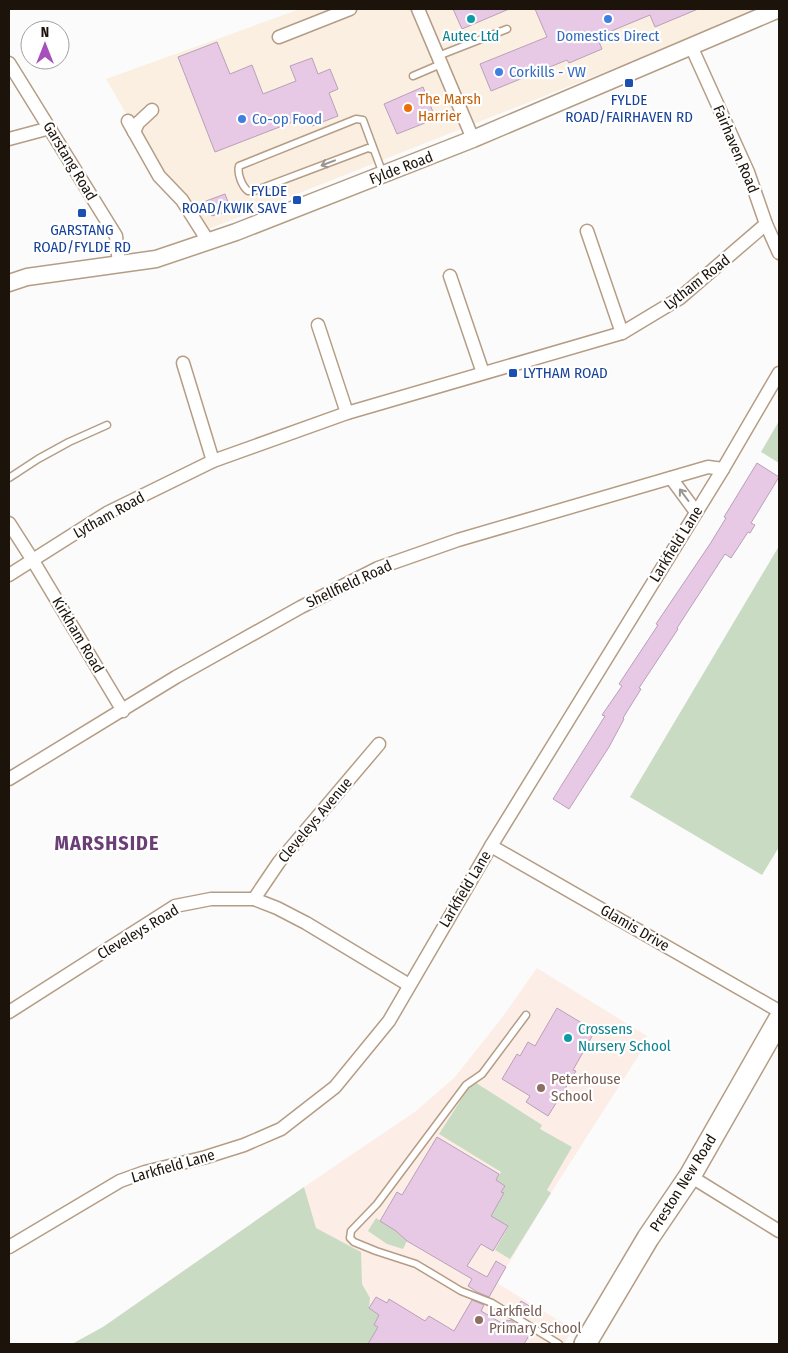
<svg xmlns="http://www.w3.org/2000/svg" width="788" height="1353" viewBox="0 0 788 1353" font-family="'Fira Sans Condensed',sans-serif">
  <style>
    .built { fill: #fbefe2 }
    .education { fill: #fceee7 }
    .green { fill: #c9dbc2 }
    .building { fill: #e7c9e6; stroke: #b9a0b8 }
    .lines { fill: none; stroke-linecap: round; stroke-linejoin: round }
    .service-casing { stroke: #b59d85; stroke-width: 9 }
    .minor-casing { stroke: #b59d85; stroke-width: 15 }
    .tertiary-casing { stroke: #b59d85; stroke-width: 19 }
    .trunk-casing { stroke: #b59d85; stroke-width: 24 }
    .service { stroke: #fff; stroke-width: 6 }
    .minor { stroke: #fff; stroke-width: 12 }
    .tertiary { stroke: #fff; stroke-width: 16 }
    .trunk { stroke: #fff; stroke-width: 21 }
    .oneway { stroke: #999591 }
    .culture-dot { fill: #0f9aa8; stroke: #fff; stroke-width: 2 }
    .shop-dot { fill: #3f7fe0; stroke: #fff; stroke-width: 2 }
    .transit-dot { fill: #1a4fb4; stroke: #fff; stroke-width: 2 }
    .food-dot { fill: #e8710a; stroke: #fff; stroke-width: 2 }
    .education-dot { fill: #8d6e63; stroke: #fff; stroke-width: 2 }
    .labels { text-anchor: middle; stroke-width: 4.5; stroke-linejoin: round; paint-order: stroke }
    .culture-label { font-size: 15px; fill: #0d838f; stroke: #fff }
    .shop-label { font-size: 15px; fill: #366cbe; stroke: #fff; text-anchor: start }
    .food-label { font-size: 15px; fill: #c56008; stroke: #fff; text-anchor: start }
    .transit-label { font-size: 15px; fill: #164399; stroke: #fff }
    .street-label { font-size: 15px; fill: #1c140b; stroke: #fff }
    .education-label { font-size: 15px; fill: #785e54; stroke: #fff; text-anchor: start }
    .district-label { font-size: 20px; font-weight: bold; letter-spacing: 1px; fill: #6b3f75; stroke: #fff }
  </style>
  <rect width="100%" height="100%" fill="#fbfbfb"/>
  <polygon class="built" points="300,9 764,9 196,234 106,79"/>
  <polygon class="education" points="537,968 647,1036 643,1042 646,1044 551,1193 497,1283 573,1329 564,1344 72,1344 103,1327 304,1187 416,1111 454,1078 501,1019"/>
  <g class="green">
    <polygon points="779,421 779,463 761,452"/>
    <polygon points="779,546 779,847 762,875 630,797"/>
    <polygon points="473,1081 542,1125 540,1129 572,1147 547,1190 551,1193 510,1259 495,1250 508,1227 491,1216 504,1194 501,1192 505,1186 496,1180 501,1172 439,1134"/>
    <polygon points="304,1187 316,1228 361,1252 362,1284 370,1298 369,1308 379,1315 374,1324 378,1327 368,1344 72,1344 103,1327"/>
    <polygon points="376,1218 396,1231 407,1241 403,1249 387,1244 368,1231"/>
  </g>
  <g class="building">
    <polygon points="453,9 509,9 462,29"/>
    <polygon points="535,9 698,9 655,27 650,15 597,37 602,49 569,63 567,60 491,91 480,64 547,37"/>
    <polygon points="217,42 230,74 252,65 263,94 296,81 290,66 312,58 318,74 330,69 338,89 329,93 338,116 312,126 308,116 215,152 178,57"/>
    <polygon points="423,87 433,112 422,116 425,123 397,134 384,104"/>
    <polygon points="225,194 231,210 212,216 206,201"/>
    <polygon points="757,463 779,477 751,523 755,525 750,533 748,532 731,558 725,554 677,628 678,629 639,688 641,689 623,718 624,719 609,747 569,809 553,799 605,716 602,715 622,686 619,684 658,625 656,624 710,544 726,518 724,517"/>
    <polygon points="557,1008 595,1031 573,1070 576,1071 548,1116 526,1102 530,1096 502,1079 517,1054 520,1056 528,1042 535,1046"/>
    <polygon points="437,1137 499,1174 496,1180 505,1186 501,1192 504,1193 491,1216 508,1226 493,1251 481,1244 467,1266 487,1277 496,1261 506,1267 489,1297 477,1292 468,1286 472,1279 407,1241 396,1231 380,1221 397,1192 402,1195"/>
    <polygon points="376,1297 387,1303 389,1299 425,1321 429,1316 454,1331 472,1300 484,1305 481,1311 505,1325 507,1320 509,1321 510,1320 530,1334 524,1344 368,1344 378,1327 374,1325 379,1315 369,1308"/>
    <polygon points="521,1301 531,1307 526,1318 515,1311"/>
  </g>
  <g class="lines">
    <defs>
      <g id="service">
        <polyline points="438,56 507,29"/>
        <polyline points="413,76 441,64"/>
        <path d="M374 150 368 148 254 191H248C242 186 237 174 239 166L356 119 363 120 383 174"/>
        <polyline points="9,478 38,459 69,442 107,425"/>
        <polyline points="526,1015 482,1074 466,1085 377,1204 351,1231 350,1238 354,1242 376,1251 416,1264 461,1291 492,1303 559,1344"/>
      </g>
      <g id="minor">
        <polyline points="418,9 473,139"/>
        <polyline points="279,37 350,9"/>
        <polyline points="691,46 748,172 766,224 779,253"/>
        <polyline points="9,63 116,236 119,264"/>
        <polyline points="128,121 159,176 182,200 208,241"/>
        <polyline points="134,132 138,123 152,110"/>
        <polyline points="9,139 50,128"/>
        <polyline points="587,231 622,333"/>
        <polyline points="450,276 483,373"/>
        <polyline points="318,325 347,413"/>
        <polyline points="183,363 213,461"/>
        <polyline points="671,478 696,512"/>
        <polyline points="9,523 32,559 123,711"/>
        <polyline points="9,575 107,513 213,461 347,413 622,333 680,298 766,224"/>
        <polyline points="9,779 176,677 301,607 378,568 458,540 708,467 723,469"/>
        <polyline points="491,846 779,1011"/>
        <polyline points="254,899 279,862 379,744"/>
        <polyline points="9,1012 175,906 211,899 254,899 277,908 306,923 409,985"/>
        <polyline points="690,1176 779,1231"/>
        <polyline points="9,1247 120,1181 145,1172 206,1157 244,1145 281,1129 335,1087 389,1021 491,846 723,469 779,373"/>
      </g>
      <polyline id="tertiary" points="9,283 27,277 156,259 236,232 473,139 779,9"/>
      <polyline id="trunk" points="585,1344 648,1238 690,1176 779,1020"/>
    </defs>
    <use href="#service" class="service-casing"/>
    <use href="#minor" class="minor-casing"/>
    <use href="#tertiary" class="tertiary-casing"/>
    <use href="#trunk" class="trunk-casing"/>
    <use href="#service" class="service"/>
    <use href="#minor" class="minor"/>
    <use href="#tertiary" class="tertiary"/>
    <use href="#trunk" class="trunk"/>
  </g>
  <defs><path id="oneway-shaft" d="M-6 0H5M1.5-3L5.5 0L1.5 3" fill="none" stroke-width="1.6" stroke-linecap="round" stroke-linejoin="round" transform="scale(1.25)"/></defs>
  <g class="oneway">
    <use href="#oneway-shaft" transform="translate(328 163) rotate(159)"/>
    <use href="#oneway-shaft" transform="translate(684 495) rotate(-127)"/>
  </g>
  <g class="culture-dot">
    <circle cx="471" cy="19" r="5"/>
    <circle cx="568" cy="1038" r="5"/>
  </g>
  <g class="shop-dot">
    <circle cx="608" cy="19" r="5"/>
    <circle cx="499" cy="72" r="5"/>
    <circle cx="242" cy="119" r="5"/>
  </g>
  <g class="transit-dot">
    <rect x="624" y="78" width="10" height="10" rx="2.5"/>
    <rect x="292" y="195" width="10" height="10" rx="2.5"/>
    <rect x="77" y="208" width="10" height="10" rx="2.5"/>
    <rect x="508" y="368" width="10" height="10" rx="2.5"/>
  </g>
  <circle class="food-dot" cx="408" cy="108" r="5"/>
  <g class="education-dot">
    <circle cx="541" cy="1088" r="5"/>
    <circle cx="479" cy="1320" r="5"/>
  </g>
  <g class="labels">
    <g class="culture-label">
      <text x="471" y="41">Autec Ltd</text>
      <text x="578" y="1034" text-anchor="start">Crossens<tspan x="578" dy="17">Nursery School</tspan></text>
    </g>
    <g class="shop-label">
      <text x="608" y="41" text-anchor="middle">Domestics Direct</text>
      <text x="509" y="77">Corkills - VW</text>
      <text x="252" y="124">Co-op Food</text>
    </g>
    <g class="food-label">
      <text x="418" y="104">The Marsh<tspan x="418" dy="17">Harrier</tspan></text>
    </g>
    <g class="transit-label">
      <text x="629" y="105">FYLDE<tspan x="629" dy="17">ROAD/FAIRHAVEN RD</tspan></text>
      <text x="287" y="196" text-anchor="end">FYLDE<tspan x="287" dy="17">ROAD/KWIK SAVE</tspan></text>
      <text x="82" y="235">GARSTANG<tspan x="82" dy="17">ROAD/FYLDE RD</tspan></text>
      <text x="523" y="378" text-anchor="start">LYTHAM ROAD</text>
    </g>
    <g class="street-label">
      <text transform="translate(736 149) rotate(67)" y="5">Fairhaven Road</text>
      <text transform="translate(70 161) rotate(59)" y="5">Garstang Road</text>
      <text transform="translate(401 168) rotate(-21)" y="5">Fylde Road</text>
      <text transform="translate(697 282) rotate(-38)" y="5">Lytham Road</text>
      <text transform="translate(109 515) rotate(-29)" y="5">Lytham Road</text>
      <text transform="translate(676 544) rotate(-58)" y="5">Larkfield Lane</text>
      <text transform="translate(349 584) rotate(-25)" y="5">Shellfield Road</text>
      <text transform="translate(78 635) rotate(59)" y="5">Kirkham Road</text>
      <text transform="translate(315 820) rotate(-50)" y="5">Cleveleys Avenue</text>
      <text transform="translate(465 889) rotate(-59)" y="5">Larkfield Lane</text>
      <text transform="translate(635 928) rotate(30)" y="5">Glamis Drive</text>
      <text transform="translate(138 932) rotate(-31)" y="5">Cleveleys Road</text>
      <text transform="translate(173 1166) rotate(-16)" y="5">Larkfield Lane</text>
      <text transform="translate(683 1183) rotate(-58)" y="5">Preston New Road</text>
    </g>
    <g class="education-label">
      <text x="551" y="1084">Peterhouse<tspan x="551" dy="17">School</tspan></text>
      <text x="489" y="1316">Larkfield<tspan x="489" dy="17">Primary School</tspan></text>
    </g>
    <g class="district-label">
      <text x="107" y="850">MARSHSIDE</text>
    </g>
  </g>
  <rect width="788" height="1353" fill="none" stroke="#1c140b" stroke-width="20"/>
  <g transform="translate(45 45)"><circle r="24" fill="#ffffff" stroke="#a4a19d"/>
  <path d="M0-4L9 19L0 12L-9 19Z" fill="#a74fbb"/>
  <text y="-8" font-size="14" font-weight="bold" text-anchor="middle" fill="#1c140b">N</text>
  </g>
</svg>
